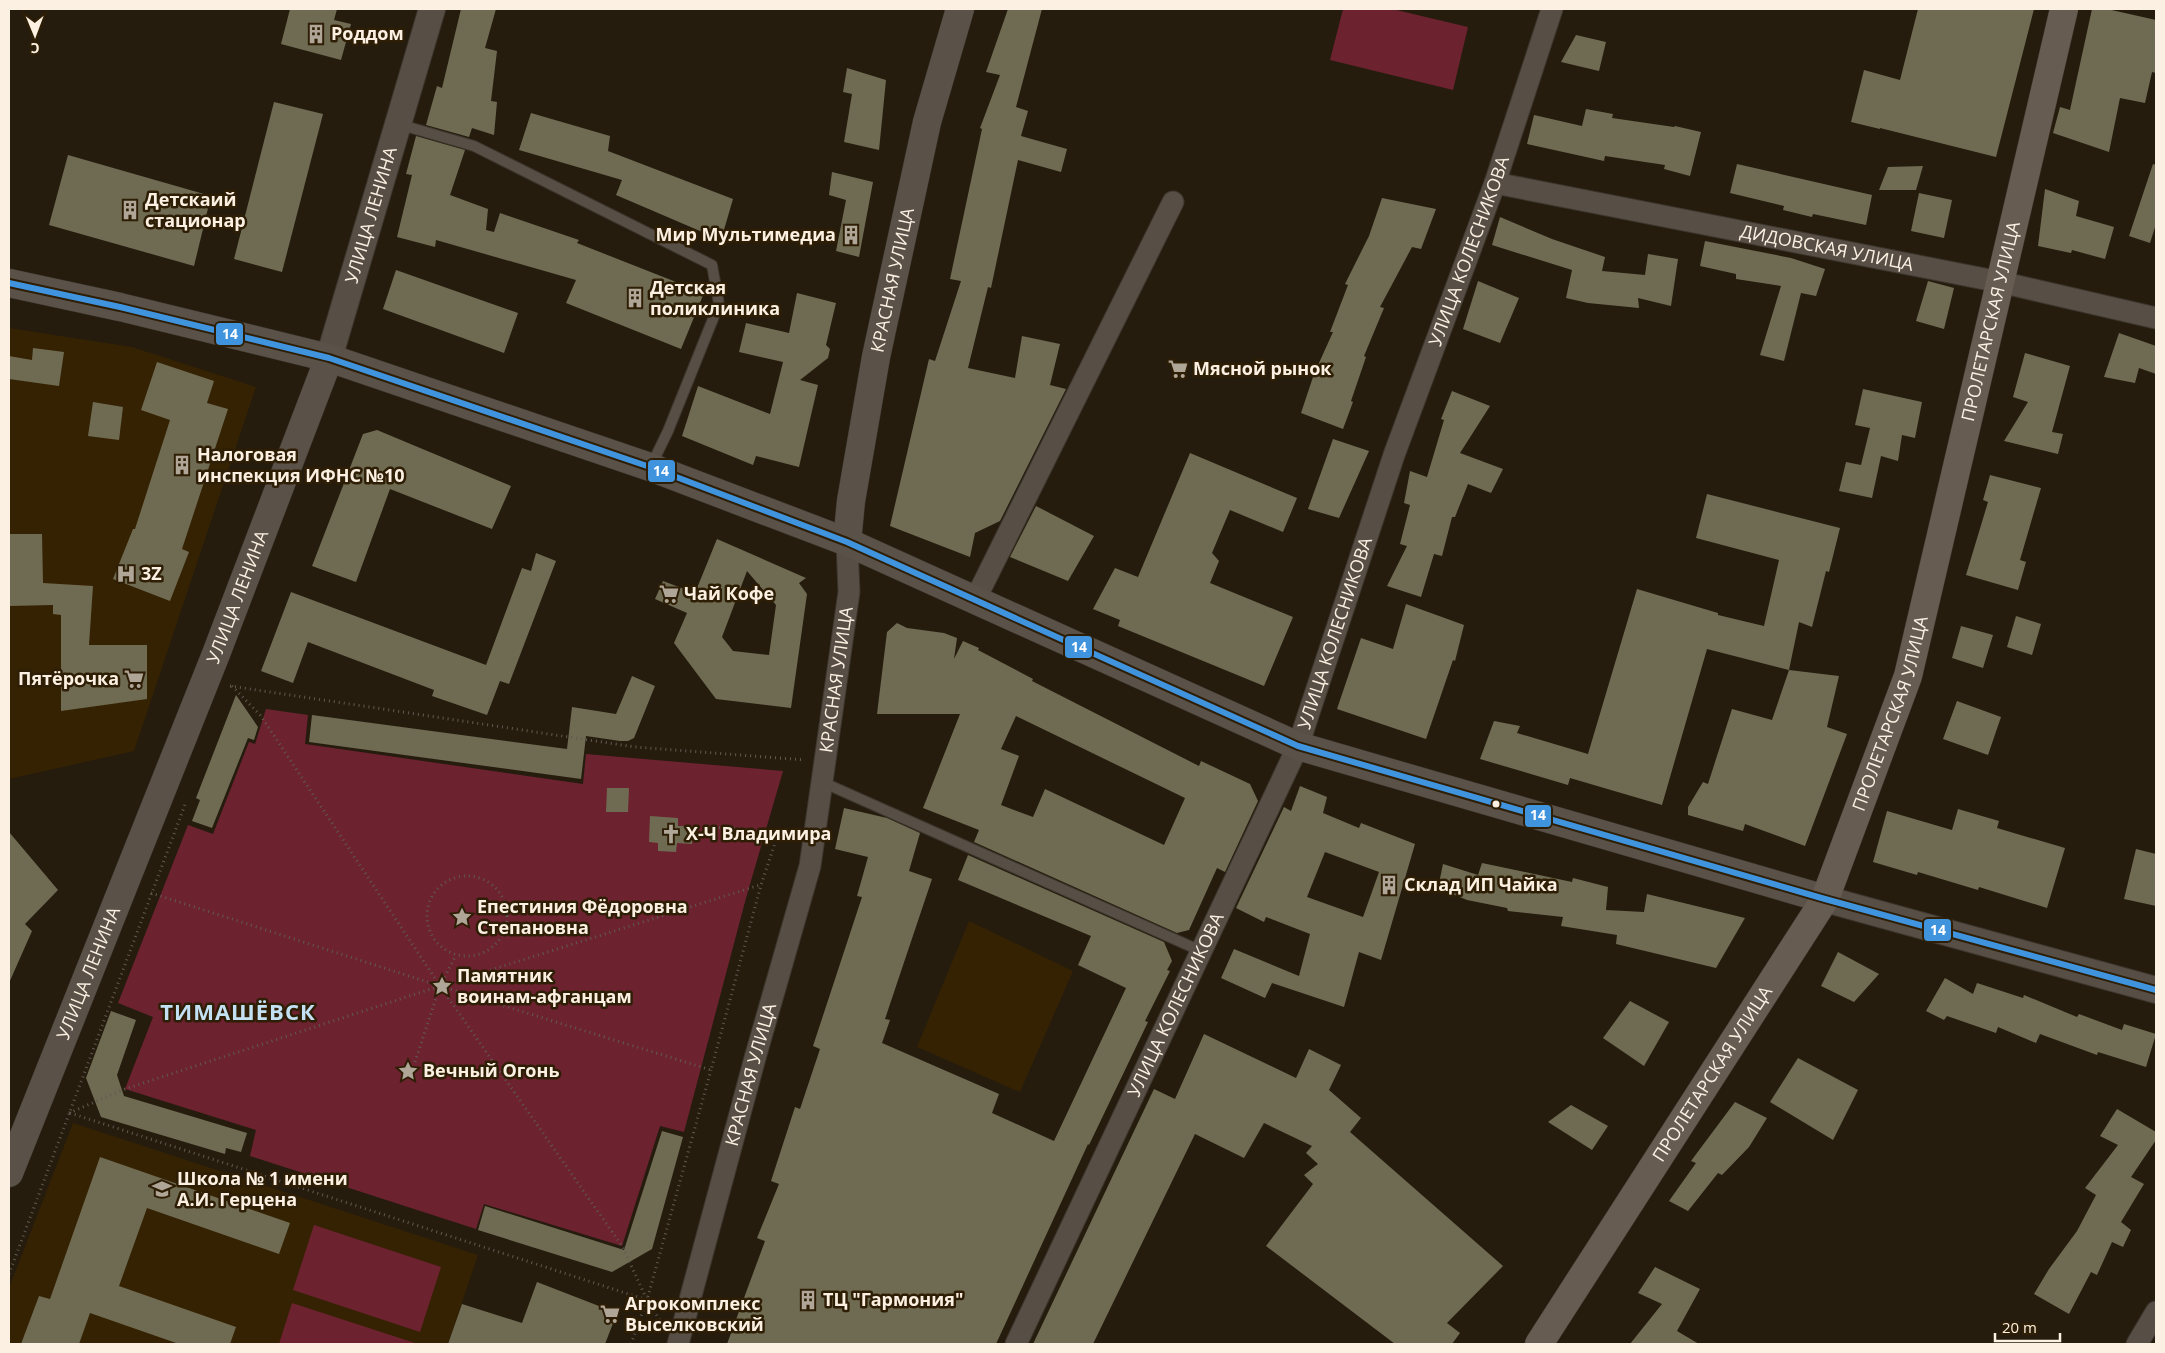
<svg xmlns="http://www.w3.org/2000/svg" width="2165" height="1353" viewBox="0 0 2165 1353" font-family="'Open Sans',sans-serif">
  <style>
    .built { fill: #352203 }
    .green { fill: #6d2230 }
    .building { fill: #6f6b52; fill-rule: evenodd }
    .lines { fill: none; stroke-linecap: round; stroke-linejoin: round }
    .service-casing { stroke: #3d362c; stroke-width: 12 }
    .minor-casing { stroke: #3d362c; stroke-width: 23 }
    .tertiary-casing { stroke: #3d362c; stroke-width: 28 }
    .secondary-casing { stroke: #3d362c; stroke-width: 29 }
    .primary-casing { stroke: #3d362c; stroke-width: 29 }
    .path { stroke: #605a51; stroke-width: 3; stroke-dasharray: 1 4; stroke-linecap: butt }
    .service { stroke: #574e45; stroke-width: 10 }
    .minor { stroke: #574e45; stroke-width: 21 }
    .tertiary { stroke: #574e45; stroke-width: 26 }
    .secondary { stroke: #5a5248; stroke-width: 28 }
    .primary { stroke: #665c52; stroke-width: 28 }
    .bus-1-casing { stroke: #2e1e05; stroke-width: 10 }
    .bus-1 { stroke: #4094de; stroke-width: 6 }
    .bus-dot { fill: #fbf0e1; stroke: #2e1e05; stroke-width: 2 }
    .labels { text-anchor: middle; stroke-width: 5; stroke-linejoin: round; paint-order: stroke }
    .poi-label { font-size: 18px; font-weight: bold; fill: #fbf0e1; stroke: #2e1e05; text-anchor: start }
    .street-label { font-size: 18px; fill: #fbf0e1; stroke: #2e1e05 }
    .district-label { font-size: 22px; font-weight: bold; letter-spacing: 1px; fill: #c4e1f4; stroke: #2e1e05 }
    .line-badge { stroke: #2e1e05; stroke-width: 2 }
    .badge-label { font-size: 14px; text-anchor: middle; font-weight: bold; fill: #fff }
  </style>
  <rect width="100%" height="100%" fill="#251c0e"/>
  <g class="built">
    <polygon points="9,328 132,347 256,387 134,751 9,779"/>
    <polygon points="969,921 1073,971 1020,1092 917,1047"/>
    <polygon points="73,1123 478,1255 448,1344 9,1344 9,1288"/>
  </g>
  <g class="green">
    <polygon points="1343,9 1392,9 1468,27 1453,90 1330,60"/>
    <polygon points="266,709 308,715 305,744 583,784 586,754 783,771 746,898 684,1132 660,1126 622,1246 484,1204 476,1229 250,1156 256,1130 125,1089 153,1017 118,1003 188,825 213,834 249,742 255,744"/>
    <polygon points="314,1225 441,1267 420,1332 293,1290"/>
    <polygon points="292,1303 418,1344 279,1344"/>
  </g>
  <g class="building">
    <polygon points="290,9 337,9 334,20 351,24 341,60 281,44"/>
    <polygon points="461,9 496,9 485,48 497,51 491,101 497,102 494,135 472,128 469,137 426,125 437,86 442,88"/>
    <polygon points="1008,9 1042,9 1016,107 1028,111 1021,136 1067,149 1061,172 1018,160 991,288 988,287 968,368 1015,378 1022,336 1060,344 1050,385 1066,389 1000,521 975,533 970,557 890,526 929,359 935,361 961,281 950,279 982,129 980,128 1000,75 986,72"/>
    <polygon points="1918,9 2034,9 1996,157 1880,128 1880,129 1851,122 1864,70 1900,80"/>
    <polygon points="2092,9 2107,9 2156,20 2156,73 2152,72 2145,103 2120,98 2109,152 2053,133 2060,107 2070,110"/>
    <polygon points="1576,35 1606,42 1599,71 1561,62"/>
    <polygon points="847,68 886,80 879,150 844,142 852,94 843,92"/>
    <polygon points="274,102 323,114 282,272 234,259"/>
    <polygon points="1586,109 1613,114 1612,118 1674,127 1675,126 1701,132 1690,176 1664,169 1665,165 1605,156 1604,161 1527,144 1534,115 1582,126"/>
    <polygon points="531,113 610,136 608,151 733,199 721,240 616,195 622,180 519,150"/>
    <polygon points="416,136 465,150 450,195 488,209 486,230 494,232 500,213 579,240 577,243 704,293 681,349 566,303 576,280 436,240 435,247 397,237 412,175 406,174"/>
    <polygon points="68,155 211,196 194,266 49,225"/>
    <polygon points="1737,164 1872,195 1866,225 1813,214 1812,217 1783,210 1784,206 1730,193"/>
    <polygon points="2153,164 2156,165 2156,224 2150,243 2129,236"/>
    <polygon points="1923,166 1916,190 1879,190 1888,167"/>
    <polygon points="832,172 873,182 859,257 836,251 846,200 829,195"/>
    <polygon points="2045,189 2079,201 2076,216 2114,227 2105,259 2072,250 2071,253 2038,246"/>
    <polygon points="1919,193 1952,200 1944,238 1911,231"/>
    <polygon points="1382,198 1436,209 1421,249 1412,247 1380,307 1384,308 1364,356 1366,357 1351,401 1353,402 1343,429 1301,413 1314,374 1333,332 1330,332 1348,285 1345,284 1369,236"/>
    <polygon points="1500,217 1552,239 1605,257 1602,271 1645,275 1648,254 1678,259 1671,306 1638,298 1639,308 1588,303 1566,298 1572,270 1492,245"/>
    <polygon points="1705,241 1791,258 1825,269 1816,296 1801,293 1784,361 1760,355 1781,286 1736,279 1736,274 1700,266"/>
    <polygon points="396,270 518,313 504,353 383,309"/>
    <polygon points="1478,281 1519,298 1500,343 1463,329"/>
    <polygon points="1928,281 1954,288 1944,329 1916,321"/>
    <polygon points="797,293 836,303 826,345 830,349 828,358 800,380 818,385 799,467 756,456 753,465 682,436 698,386 770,414 783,362 739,352 746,323 789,333"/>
    <polygon points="2119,333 2156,346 2156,374 2139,368 2135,383 2104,377"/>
    <polygon points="33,348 64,352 59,386 9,379 9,356 32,360"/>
    <polygon points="2025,353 2070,366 2052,432 2063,434 2058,454 2004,441 2028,402 2013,397"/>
    <polygon points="157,362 214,381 207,403 228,409 182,549 189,552 170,601 113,579 133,529 135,529 170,420 141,410"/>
    <polygon points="1863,389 1922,402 1915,438 1902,435 1898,461 1881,456 1872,498 1839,491 1846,462 1861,465 1870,428 1855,425"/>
    <polygon points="1452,391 1490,406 1460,453 1503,469 1491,493 1468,484 1455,517 1452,517 1442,556 1434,554 1421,597 1387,586 1407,546 1400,544 1410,505 1404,503 1410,471 1427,477 1444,420 1441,419"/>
    <polygon points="93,402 123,407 119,440 88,436"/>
    <polygon points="377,430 511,486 492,529 390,489 356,582 312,566 363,434"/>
    <polygon points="1333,439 1369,451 1339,518 1308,509"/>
    <polygon points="1190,453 1297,498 1283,532 1230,510 1212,553 1219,561 1210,583 1293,617 1264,686 1118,626 1120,620 1093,609 1115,568 1138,577"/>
    <polygon points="1990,475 2041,488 2020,560 2026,562 2018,590 1966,575 1988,502 1983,500"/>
    <polygon points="1707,494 1840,528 1829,572 1826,571 1812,627 1799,622 1789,670 1707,649 1662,805 1570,778 1568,785 1480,759 1494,721 1520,726 1517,733 1588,754 1637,589 1718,613 1718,615 1764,626 1779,560 1696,538"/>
    <polygon points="1036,506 1094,536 1068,581 1010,557"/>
    <polygon points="9,534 42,534 43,583 93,586 89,645 147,645 147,699 61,711 61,615 53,614 53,605 9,606"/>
    <path d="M717 539 806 578 799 583 807 594 791 708 716 699 674 643 687 613 655 599 663 581 695 593ZM747 571 776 605 769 655 733 651 722 637Z"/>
    <polygon points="536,553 556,561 509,684 500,681 487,715 432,696 434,690 308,642 293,683 261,671 291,592 486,665 522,568 531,571"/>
    <polygon points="1406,604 1464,625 1455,661 1453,660 1426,739 1337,709 1361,638 1393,649"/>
    <polygon points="2016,616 2041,624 2032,655 2007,647"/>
    <path d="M897 623 907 628 944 633 957 638 954 659 963 641 979 648 978 650 1033 679 1032 681 1199 766 1201 761 1250 784 1258 801 1225 872 1217 868 1189 930 1177 933 974 842 979 830 923 808 960 714H877L887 632ZM1016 716 1185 798 1164 845 1045 789 1033 817 1001 805 1019 756 1001 749Z"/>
    <polygon points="1961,626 1993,635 1983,668 1952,658"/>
    <polygon points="1789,670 1839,676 1827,727 1847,734 1805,846 1745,824 1743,831 1688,815 1688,807 1703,782 1708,784 1732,709 1772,720"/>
    <polygon points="632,676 655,686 634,738 628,741 620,741 586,736 581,779 309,742 312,715 567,749 572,707 616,714"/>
    <polygon points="236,695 258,727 254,740 248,738 212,828 192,821 200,800 196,798"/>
    <polygon points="1957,701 2001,717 1988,755 1943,739"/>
    <path d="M1300 786 1327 797 1323 813 1359 828 1361 823 1415 844 1381 960 1359 952 1344 1007 1272 983 1265 998 1221 978 1234 949 1299 976 1310 934 1266 917 1264 922 1236 908 1284 807 1291 811ZM1325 852 1379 872 1363 917 1307 897Z"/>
    <polygon points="607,788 629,788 628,812 606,812"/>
    <polygon points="844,808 887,818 920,833 909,871 932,879 885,1019 890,1020 882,1043 999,1094 992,1113 1054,1141 1126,988 1078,965 1091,936 958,880 968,855 1164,942 1172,961 1167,970 1170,971 1145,1021 1148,1022 1089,1145 1088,1144 996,1344 727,1344 765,1241 757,1238 779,1184 771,1181 795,1107 800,1109 820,1049 813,1046 862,897 857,896 868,857 835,849"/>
    <polygon points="1958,809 1999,821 1997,828 2065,848 2047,908 1979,887 1978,890 1918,872 1917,875 1873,862 1887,811 1952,830"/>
    <polygon points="650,816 678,818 678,826 693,826 692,844 677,843 676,852 658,851 658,843 649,842"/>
    <polygon points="9,832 58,890 25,924 32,931 9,983"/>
    <polygon points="2136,849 2156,854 2156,906 2124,899"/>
    <polygon points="1482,863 1572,882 1573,878 1608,887 1606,910 1644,912 1647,894 1745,918 1716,968 1616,944 1617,935 1561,926 1563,917 1508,911 1507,908 1467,900 1438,888 1443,864 1478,875"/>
    <polygon points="1838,952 1879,974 1854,1002 1821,986"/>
    <polygon points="1945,978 1973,994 1977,983 2023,998 2024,995 2077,1017 2079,1014 2122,1030 2124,1024 2156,1034 2146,1067 2098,1052 2097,1055 2040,1034 2036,1043 1998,1027 1996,1033 1947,1016 1944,1020 1926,1011"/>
    <polygon points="1630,1001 1669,1022 1644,1066 1603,1038"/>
    <polygon points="111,1011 136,1020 117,1075 124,1096 247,1133 241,1152 226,1148 225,1154 101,1117 86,1078"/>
    <polygon points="1204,1034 1296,1078 1309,1049 1341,1065 1329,1090 1361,1118 1350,1132 1503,1266 1447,1323 1460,1333 1452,1344 1395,1344 1266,1246 1313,1184 1304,1175 1318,1164 1306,1153 1312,1146 1264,1123 1244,1158 1195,1134 1093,1344 1033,1344 1154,1089 1175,1099"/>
    <polygon points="1798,1058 1858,1090 1833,1140 1770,1102"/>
    <polygon points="1735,1102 1767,1118 1749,1147 1722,1175 1718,1173 1688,1211 1669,1201 1696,1163 1691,1161"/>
    <polygon points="1571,1105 1608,1126 1592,1150 1548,1122"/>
    <polygon points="2117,1109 2156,1132 2156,1140 2131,1177 2144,1184 2121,1222 2131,1230 2123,1247 2112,1242 2097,1275 2091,1272 2069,1314 2034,1294 2049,1269 2077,1231 2096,1195 2085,1188 2118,1145 2100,1136"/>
    <polygon points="662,1131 683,1137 652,1249 612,1272 478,1230 485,1206 624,1250"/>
    <polygon points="100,1157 290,1223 279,1254 147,1208 119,1286 236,1327 230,1344 179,1344 90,1313 79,1344 21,1344 39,1296 50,1299"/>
    <polygon points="1655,1267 1700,1289 1677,1331 1699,1344 1630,1344 1662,1304 1638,1293"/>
    <polygon points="537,1282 617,1313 605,1344 448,1344 462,1304 522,1323"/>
  </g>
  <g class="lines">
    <defs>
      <g id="service">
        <polyline points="398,124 474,146 712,265 719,304 668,431 651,466"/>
        <polyline points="822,782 1201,951"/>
      </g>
      <g id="minor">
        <path id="s1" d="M1495 183 2000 282 2156 318"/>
        <polyline points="975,600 1173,202"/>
        <path id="s2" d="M678 1344 755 1058 810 866 849 592 847 542"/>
        <path id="s3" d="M1016 1344 1298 746 1394 455 1495 183 1552 9"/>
        <polyline points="2137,1344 2156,1312"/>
      </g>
      <g id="tertiary">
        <path id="s4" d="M329 358 432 9"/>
        <polyline points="1825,899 2156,990"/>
      </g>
      <g id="secondary">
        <polyline points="9,283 120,307 329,358 650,467 847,542 1298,746 1825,899"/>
        <path id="s5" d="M847 542 851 501 876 357 927 122 960 9"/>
        <path id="s6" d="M9 1173 216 654 329 358"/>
      </g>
      <g id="primary">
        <path id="s7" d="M1539 1344 1825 899 1908 676 2064 9"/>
      </g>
    </defs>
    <use href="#service" class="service-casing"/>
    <use href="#minor" class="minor-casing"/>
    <use href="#tertiary" class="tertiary-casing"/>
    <use href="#secondary" class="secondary-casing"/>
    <use href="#primary" class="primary-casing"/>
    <g class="path">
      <polyline points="230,686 635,747 805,760"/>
      <polyline points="232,686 261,716 440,986 622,1246 647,1300 661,1322"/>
      <circle cx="467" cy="916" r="40"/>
      <polyline points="151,893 440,986 711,1070 761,885 779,831 706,827"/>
      <polyline points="415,1062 440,986 456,955"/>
      <polyline points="69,1113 125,1089 440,986 760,885"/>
      <polyline points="70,1113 647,1300"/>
      <polyline points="9,1274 186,802"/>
      <polyline points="631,1344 647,1300 711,1070"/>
    </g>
    <use href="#service" class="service"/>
    <use href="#minor" class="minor"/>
    <use href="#tertiary" class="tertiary"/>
    <use href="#secondary" class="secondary"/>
    <use href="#primary" class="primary"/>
    <defs>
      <polyline id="bus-1" points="9,283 120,307 329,358 650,467 847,542 1298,746 1825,899 2156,990"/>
    </defs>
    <use href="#bus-1" class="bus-1-casing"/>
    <use href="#bus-1" class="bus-1"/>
  </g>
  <defs>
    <symbol id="building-bare" viewBox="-9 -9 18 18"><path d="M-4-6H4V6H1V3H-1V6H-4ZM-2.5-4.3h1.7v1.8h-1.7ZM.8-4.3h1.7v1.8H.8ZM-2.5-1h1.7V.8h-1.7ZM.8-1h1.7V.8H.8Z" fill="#b0a697" stroke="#2e1e05" stroke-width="2.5" paint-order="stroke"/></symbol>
    <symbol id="supermarket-bare" viewBox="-9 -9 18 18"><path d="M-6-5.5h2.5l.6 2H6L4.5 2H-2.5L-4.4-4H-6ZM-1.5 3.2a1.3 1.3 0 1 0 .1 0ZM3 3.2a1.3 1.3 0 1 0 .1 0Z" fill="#b0a697" stroke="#2e1e05" stroke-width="2.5" paint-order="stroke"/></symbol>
    <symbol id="hospital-bare" viewBox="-9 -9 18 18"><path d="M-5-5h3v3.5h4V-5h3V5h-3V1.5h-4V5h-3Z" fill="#b0a697" stroke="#2e1e05" stroke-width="2.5" paint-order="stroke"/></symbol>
    <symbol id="church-bare" viewBox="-9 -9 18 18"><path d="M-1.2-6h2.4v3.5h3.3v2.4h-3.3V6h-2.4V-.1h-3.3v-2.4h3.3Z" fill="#b0a697" stroke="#2e1e05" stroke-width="2.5" paint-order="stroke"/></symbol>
    <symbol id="sight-bare" viewBox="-9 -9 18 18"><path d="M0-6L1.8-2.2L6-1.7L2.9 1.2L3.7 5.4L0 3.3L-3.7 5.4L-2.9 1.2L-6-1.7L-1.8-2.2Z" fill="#b0a697" stroke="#2e1e05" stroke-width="2.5" paint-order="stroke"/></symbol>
    <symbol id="school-bare" viewBox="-9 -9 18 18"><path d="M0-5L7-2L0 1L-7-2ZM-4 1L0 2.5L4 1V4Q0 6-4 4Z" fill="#b0a697" stroke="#2e1e05" stroke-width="2.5" paint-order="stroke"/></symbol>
  </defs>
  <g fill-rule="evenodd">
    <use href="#building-bare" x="302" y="20" width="28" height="28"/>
    <use href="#building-bare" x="116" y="196" width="28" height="28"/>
    <use href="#building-bare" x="837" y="221" width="28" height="28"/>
    <use href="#building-bare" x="621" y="284" width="28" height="28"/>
    <use href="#supermarket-bare" x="1164" y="355" width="28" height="28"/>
    <use href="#building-bare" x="168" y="451" width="28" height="28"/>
    <use href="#hospital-bare" x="112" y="560" width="28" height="28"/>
    <use href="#supermarket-bare" x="655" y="580" width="28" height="28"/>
    <use href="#supermarket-bare" x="120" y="665" width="28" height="28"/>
    <use href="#church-bare" x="657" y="820" width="28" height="28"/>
    <use href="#building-bare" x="1375" y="871" width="28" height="28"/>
    <use href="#sight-bare" x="448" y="903" width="28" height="28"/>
    <use href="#sight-bare" x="428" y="972" width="28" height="28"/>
    <use href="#sight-bare" x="394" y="1057" width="28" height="28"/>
    <use href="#school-bare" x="148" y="1175" width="28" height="28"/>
    <use href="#building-bare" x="794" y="1286" width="28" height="28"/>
    <use href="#supermarket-bare" x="596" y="1300" width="28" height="28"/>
  </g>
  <circle class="bus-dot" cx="1496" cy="804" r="4.5"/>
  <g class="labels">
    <g class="poi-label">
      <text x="331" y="40">Роддом</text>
      <text x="145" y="206">Детскаий<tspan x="145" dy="21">стационар</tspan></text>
      <text x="836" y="241" text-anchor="end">Мир Мультимедиа</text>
      <text x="650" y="294">Детская<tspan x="650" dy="21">поликлиника</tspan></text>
      <text x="1193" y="375">Мясной рынок</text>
      <text x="197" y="461">Налоговая<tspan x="197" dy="21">инспекция ИФНС №10</tspan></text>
      <text x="141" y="580">3Z</text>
      <text x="684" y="600">Чай Кофе</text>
      <text x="119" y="685" text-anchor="end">Пятёрочка</text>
      <text x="686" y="840">Х-Ч Владимира</text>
      <text x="1404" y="891">Склад ИП Чайка</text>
      <text x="477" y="913">Епестиния Фёдоровна<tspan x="477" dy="21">Степановна</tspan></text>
      <text x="457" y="982">Памятник<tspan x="457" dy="21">воинам-афганцам</tspan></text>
      <text x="423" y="1077">Вечный Огонь</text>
      <text x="177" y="1185">Школа № 1 имени<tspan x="177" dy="21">А.И. Герцена</tspan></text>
      <text x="823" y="1306">ТЦ "Гармония"</text>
      <text x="625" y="1310">Агрокомплекс<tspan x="625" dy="21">Выселковский</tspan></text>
    </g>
    <g class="street-label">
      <text dy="6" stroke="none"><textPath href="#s4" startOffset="149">УЛИЦА ЛЕНИНА</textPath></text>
      <text dy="6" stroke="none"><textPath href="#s1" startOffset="338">ДИДОВСКАЯ УЛИЦА</textPath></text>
      <text dy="6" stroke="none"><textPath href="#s3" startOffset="1185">УЛИЦА КОЛЕСНИКОВА</textPath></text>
      <text dy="6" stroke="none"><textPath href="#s5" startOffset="266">КРАСНАЯ УЛИЦА</textPath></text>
      <text dy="6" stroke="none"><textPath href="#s7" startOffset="1131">ПРОЛЕТАРСКАЯ УЛИЦА</textPath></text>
      <text dy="6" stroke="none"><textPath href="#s6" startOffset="620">УЛИЦА ЛЕНИНА</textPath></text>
      <text dy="6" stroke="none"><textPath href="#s3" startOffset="780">УЛИЦА КОЛЕСНИКОВА</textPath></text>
      <text dy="6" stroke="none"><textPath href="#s2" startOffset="684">КРАСНАЯ УЛИЦА</textPath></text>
      <text dy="6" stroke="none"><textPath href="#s7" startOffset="726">ПРОЛЕТАРСКАЯ УЛИЦА</textPath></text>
      <text dy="6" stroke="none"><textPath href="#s6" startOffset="215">УЛИЦА ЛЕНИНА</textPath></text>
      <text dy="6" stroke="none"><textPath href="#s3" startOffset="375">УЛИЦА КОЛЕСНИКОВА</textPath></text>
      <text dy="6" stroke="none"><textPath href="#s7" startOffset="321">ПРОЛЕТАРСКАЯ УЛИЦА</textPath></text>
      <text dy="6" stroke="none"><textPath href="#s2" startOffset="279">КРАСНАЯ УЛИЦА</textPath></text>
    </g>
    <g class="district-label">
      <text x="238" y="1020">ТИМАШЁВСК</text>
    </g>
  </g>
  <g class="line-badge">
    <rect x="215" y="322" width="29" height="24" rx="5" fill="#4094de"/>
    <rect x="647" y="459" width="29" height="24" rx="5" fill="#4094de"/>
    <rect x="1064" y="635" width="29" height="24" rx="5" fill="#4094de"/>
    <rect x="1524" y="804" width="28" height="24" rx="5" fill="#4094de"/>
    <rect x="1923" y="918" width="29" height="24" rx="5" fill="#4094de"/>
  </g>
  <g class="badge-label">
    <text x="230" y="339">14</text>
    <text x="661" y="476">14</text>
    <text x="1079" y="652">14</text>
    <text x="1538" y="820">14</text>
    <text x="1938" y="935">14</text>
  </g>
  <rect width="2165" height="1353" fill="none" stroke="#fbf0e1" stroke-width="20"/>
  <g transform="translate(35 35) rotate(179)" stroke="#2e1e05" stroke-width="4" paint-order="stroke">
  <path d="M0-4L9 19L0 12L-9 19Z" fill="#fbf0e1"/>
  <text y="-8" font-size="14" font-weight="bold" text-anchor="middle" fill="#fbf0e1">С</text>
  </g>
  <path d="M1995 1333v8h65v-8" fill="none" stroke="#fbf0e1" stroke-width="2.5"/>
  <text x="2002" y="1333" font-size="15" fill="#fbf0e1" stroke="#2e1e05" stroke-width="4" paint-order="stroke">20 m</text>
</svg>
